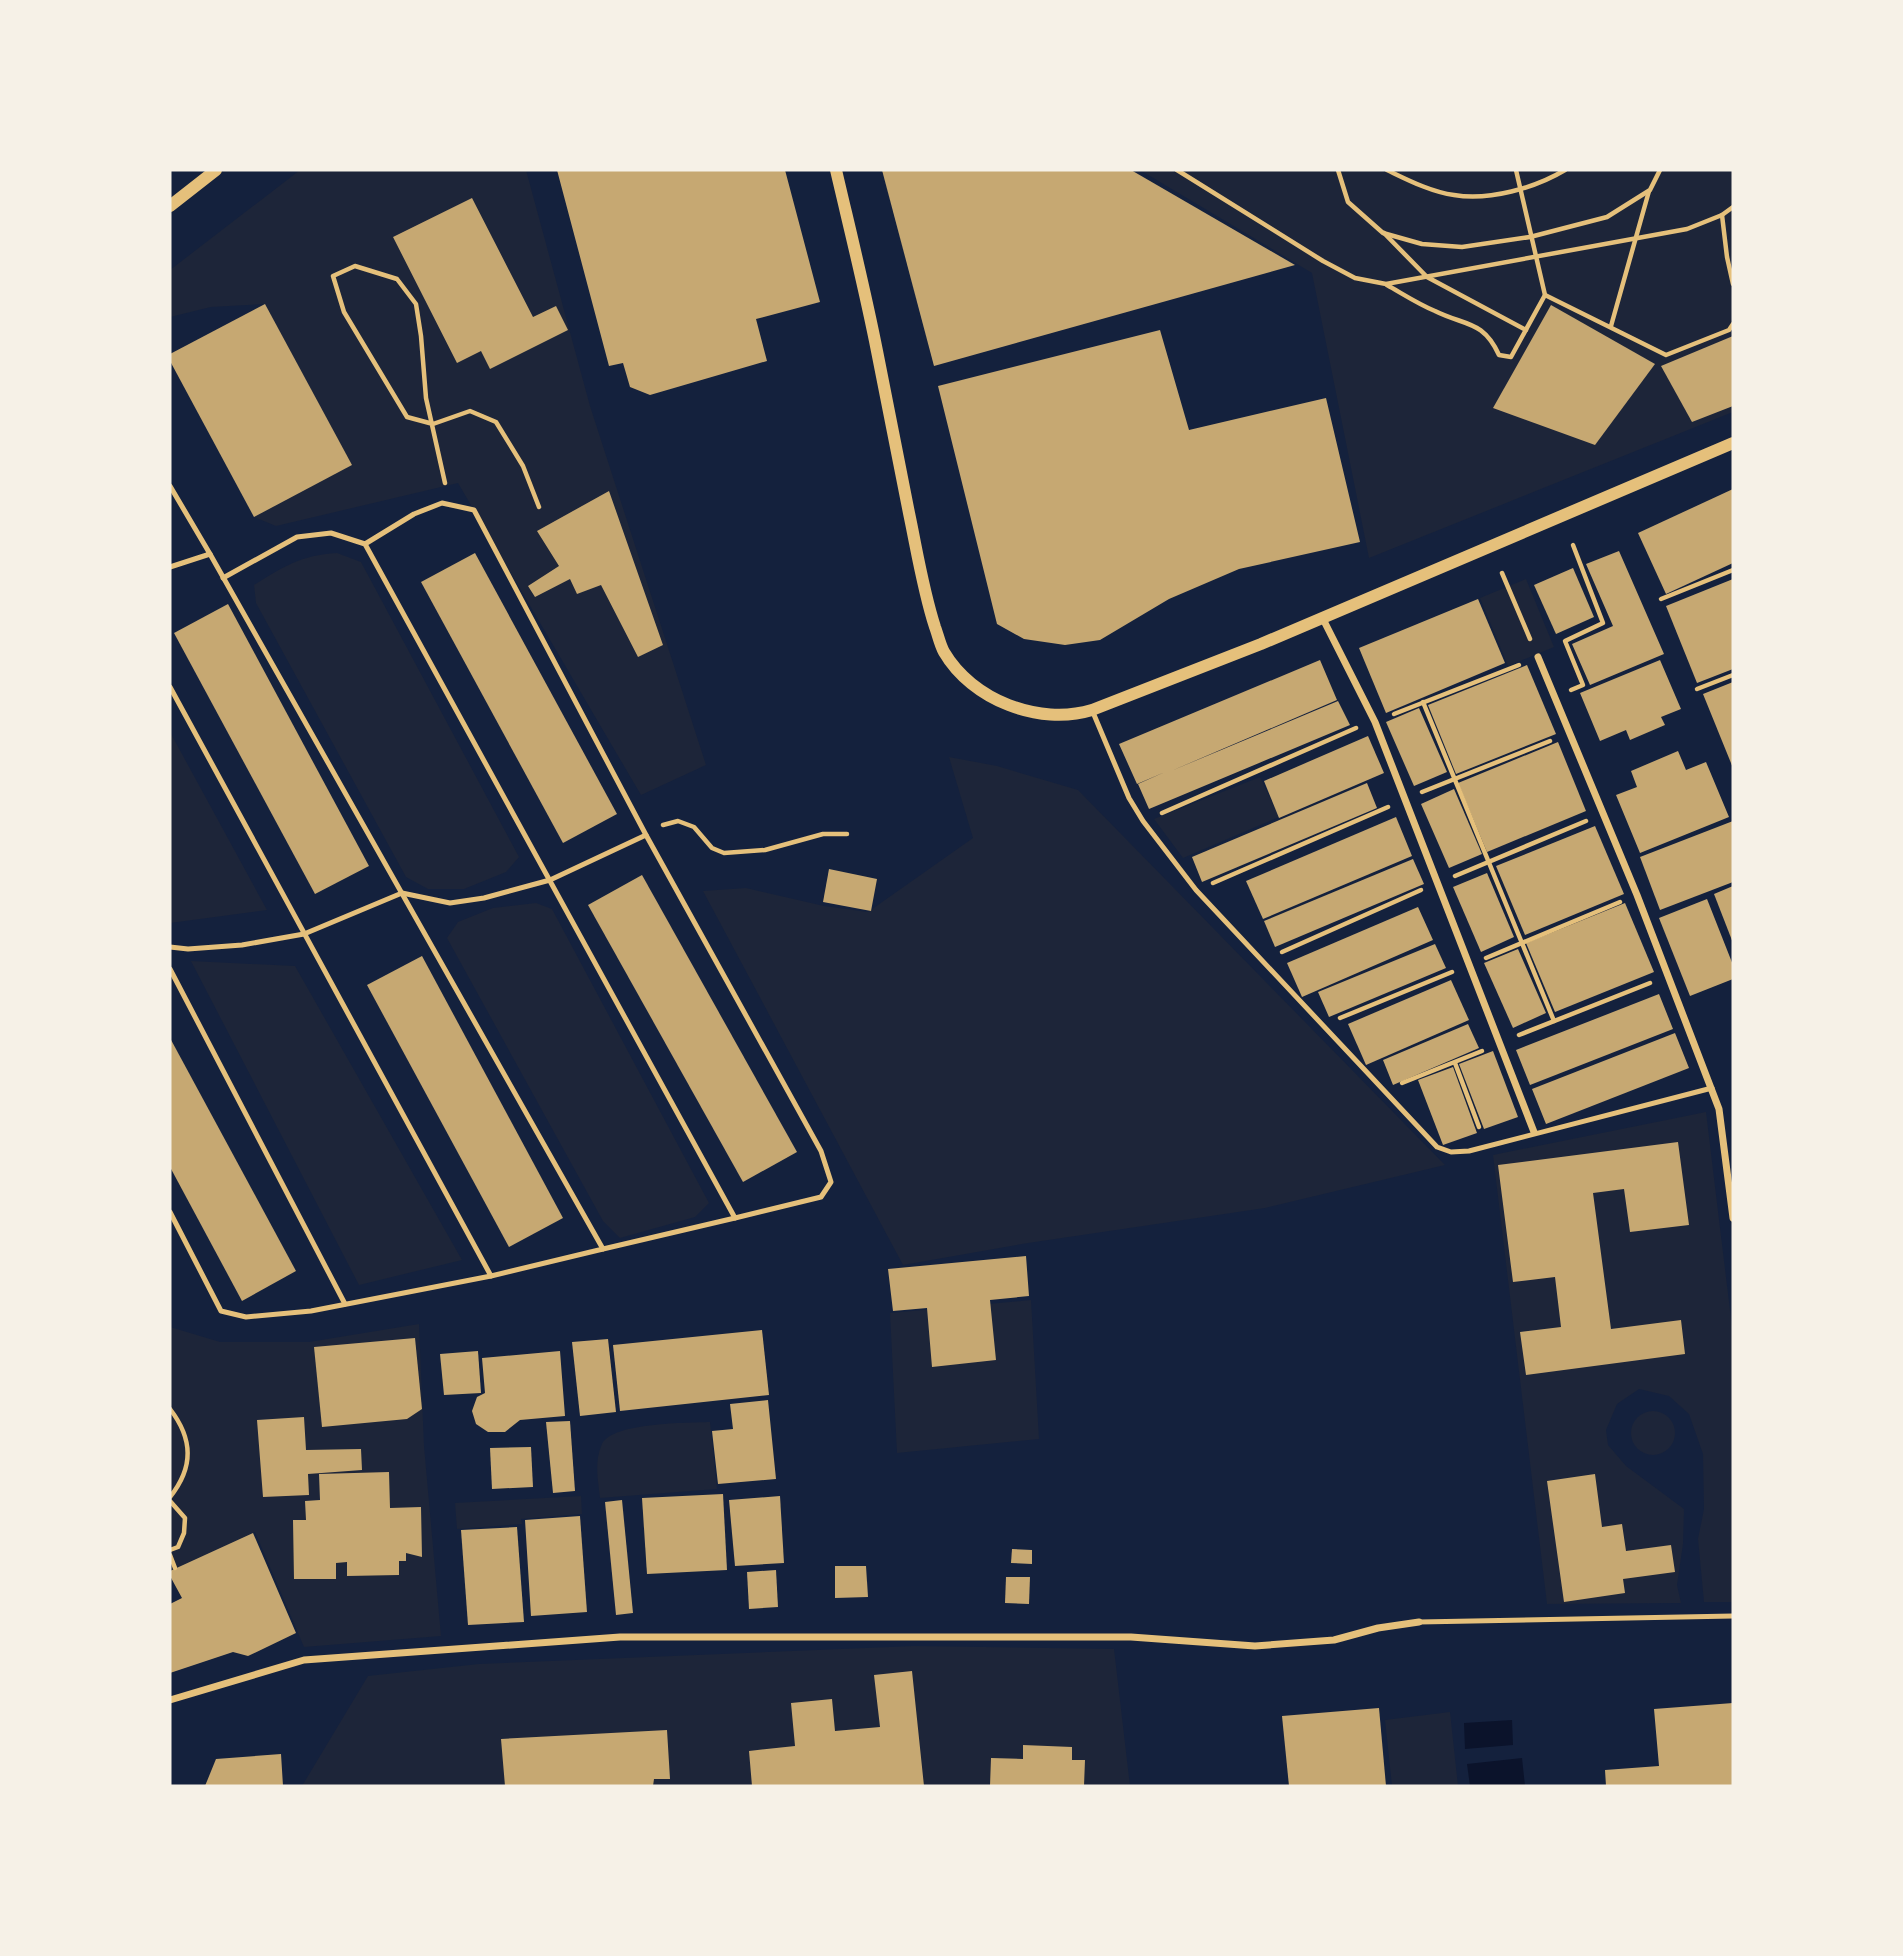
<svg xmlns="http://www.w3.org/2000/svg" width="1903" height="1956" viewBox="0 0 1903 1956" font-family="'Varela Round',sans-serif">
  <style>
    .green { fill: #1d2539 }
    .water { fill: #0b132b }
    .building { fill: #c6a872 }
    .lines { fill: none; stroke-linecap: round; stroke-linejoin: round }
    .path { stroke: #e5c07b; stroke-width: 4.5 }
    .service { stroke: #e5c07b; stroke-width: 5 }
    .minor { stroke: #e5c07b; stroke-width: 7 }
    .tertiary { stroke: #e5c07b; stroke-width: 12 }
  </style>
  <rect width="100%" height="100%" fill="#14213d"/>
  <g class="green">
    <polygon points="300,170 526,170 590,406 706,765 641,795 458,483 276,526 254,517 351,465 265,304 211,307 170,317 170,270"/>
    <polygon points="1140,170 1733,170 1733,412 1369,558 1312,273"/>
    <path d="M337 553 361 562 519 857 506 872 464 889H428L406 877 256 603 254 585C283 567 301 555 337 553Z"/>
    <polygon points="1526,579 1554,647 1508,666 1480,598"/>
    <polygon points="170,732 267,910 170,923"/>
    <polygon points="949,757 997,766 1078,790 1445,1165 1265,1208 1028,1243 903,1265 703,891 746,888 824,906 868,912 973,838"/>
    <polygon points="1260,777 1279,817 1183,858 1154,819"/>
    <polygon points="536,903 552,909 709,1203 695,1217 620,1238 603,1221 447,938 458,922 493,908"/>
    <polygon points="191,961 295,966 462,1260 359,1285"/>
    <polygon points="1706,1112 1733,1335 1733,1602 1704,1602 1698,1539 1704,1509 1703,1454 1689,1414 1669,1396 1639,1389 1617,1404 1606,1430 1608,1445 1626,1466 1684,1509 1683,1544 1677,1585 1681,1603 1547,1604 1493,1155"/>
    <polygon points="1031,1300 1039,1439 897,1453 890,1313"/>
    <polygon points="419,1324 424,1446 441,1636 304,1647 255,1532 170,1571 170,1327 220,1342 309,1342"/>
    <circle cx="1653" cy="1433" r="22"/>
    <path d="M710 1422 717 1489 600 1498C598 1480 594 1461 602 1444 613 1422 688 1423 710 1422Z"/>
    <polygon points="581,1496 582,1514 521,1519 522,1524 457,1529 455,1503"/>
    <polygon points="914,1646 1114,1649 1130,1786 302,1786 368,1676 479,1664"/>
    <polygon points="1450,1712 1458,1786 1392,1786 1385,1720"/>
  </g>
  <g class="water">
    <polygon points="1512,1720 1513,1745 1465,1749 1464,1723"/>
    <polygon points="1522,1758 1525,1786 1470,1786 1467,1764"/>
  </g>
  <g class="building">
    <polygon points="557,170 785,170 820,302 756,319 767,361 650,395 630,387 623,363 609,366"/>
    <polygon points="882,170 1131,170 1295,265 934,366"/>
    <polygon points="472,198 533,317 556,306 568,330 490,369 481,351 457,363 393,237"/>
    <polygon points="265,304 352,465 254,517 170,361 170,354"/>
    <polygon points="1551,305 1655,364 1595,445 1493,408"/>
    <polygon points="1160,330 1189,430 1326,398 1360,542 1239,569 1169,599 1100,640 1065,645 1024,639 997,624 938,386"/>
    <polygon points="1733,336 1733,406 1692,422 1661,366"/>
    <polygon points="1733,489 1733,563 1666,594 1638,533"/>
    <polygon points="609,491 663,645 638,657 601,585 577,594 570,579 535,597 528,586 559,566 537,531"/>
    <polygon points="1619,551 1664,654 1590,685 1572,644 1613,626 1586,564"/>
    <polygon points="475,553 617,814 563,843 421,582"/>
    <polygon points="1573,568 1594,617 1556,634 1534,585"/>
    <polygon points="1733,579 1733,669 1697,683 1666,606"/>
    <polygon points="1478,599 1505,663 1386,713 1359,648"/>
    <polygon points="228,604 369,866 315,894 174,633"/>
    <polygon points="1320,660 1337,700 1171,771 1338,701 1350,725 1149,809 1138,784 1165,772 1137,784 1119,744"/>
    <polygon points="1660,660 1681,709 1661,717 1665,725 1630,740 1626,730 1600,741 1580,693"/>
    <polygon points="1527,665 1556,734 1456,774 1428,705"/>
    <polygon points="1733,682 1733,768 1703,694"/>
    <polygon points="1419,708 1447,772 1414,786 1386,722"/>
    <polygon points="1368,736 1384,773 1279,818 1264,781"/>
    <polygon points="1558,742 1586,811 1487,852 1458,783"/>
    <polygon points="1678,751 1686,770 1706,762 1729,817 1640,853 1616,795 1637,787 1631,771"/>
    <polygon points="1367,783 1377,808 1202,882 1192,857"/>
    <polygon points="1454,789 1482,854 1449,868 1421,804"/>
    <polygon points="1396,817 1412,856 1263,919 1246,881"/>
    <polygon points="1733,821 1733,882 1660,910 1640,857"/>
    <polygon points="1595,826 1624,894 1525,935 1496,866"/>
    <polygon points="1413,859 1424,884 1275,947 1264,921"/>
    <polygon points="829,869 877,879 871,911 823,902"/>
    <polygon points="1487,873 1514,937 1481,952 1453,887"/>
    <polygon points="642,875 797,1152 743,1182 588,905"/>
    <polygon points="1733,886 1733,943 1714,894"/>
    <polygon points="1707,899 1733,965 1733,979 1690,996 1659,918"/>
    <polygon points="1625,903 1654,972 1555,1012 1526,943"/>
    <polygon points="1418,907 1433,940 1302,997 1287,963"/>
    <polygon points="1435,944 1446,968 1329,1017 1318,992"/>
    <polygon points="1518,949 1546,1013 1513,1028 1484,963"/>
    <polygon points="422,956 563,1218 509,1247 367,985"/>
    <polygon points="1451,980 1469,1020 1366,1065 1348,1024"/>
    <polygon points="1659,994 1673,1029 1530,1085 1516,1050"/>
    <polygon points="1468,1024 1479,1048 1393,1085 1383,1060"/>
    <polygon points="1675,1033 1689,1068 1546,1124 1532,1089"/>
    <polygon points="170,1038 296,1271 242,1301 170,1167"/>
    <polygon points="1493,1051 1518,1117 1484,1129 1459,1064"/>
    <polygon points="1453,1067 1477,1133 1443,1145 1418,1080"/>
    <polygon points="1678,1142 1689,1225 1630,1232 1624,1189 1593,1193 1611,1329 1681,1320 1685,1354 1526,1375 1520,1332 1561,1327 1555,1277 1513,1282 1498,1165"/>
    <polygon points="1026,1256 1029,1296 990,1300 996,1360 932,1367 927,1308 893,1311 888,1269"/>
    <polygon points="762,1330 769,1395 620,1411 613,1345"/>
    <polygon points="415,1338 422,1409 407,1419 322,1427 314,1347"/>
    <polygon points="608,1339 616,1412 580,1416 572,1342"/>
    <polygon points="478,1351 481,1393 444,1395 440,1354"/>
    <polygon points="560,1351 565,1416 520,1420 505,1432 488,1432 476,1424 472,1411 477,1397 485,1393 482,1358"/>
    <polygon points="768,1400 776,1479 718,1484 712,1431 733,1429 730,1404"/>
    <polygon points="304,1417 306,1450 361,1449 362,1470 308,1474 309,1495 263,1497 257,1420"/>
    <polygon points="570,1421 575,1491 553,1493 546,1422"/>
    <polygon points="531,1447 533,1487 492,1489 490,1448"/>
    <polygon points="389,1472 390,1508 421,1507 422,1557 406,1553 406,1561 399,1561 399,1575 347,1576 347,1562 336,1563 336,1579 294,1579 293,1520 306,1520 305,1501 320,1500 319,1474"/>
    <polygon points="1595,1474 1602,1527 1622,1524 1626,1551 1671,1545 1675,1572 1623,1579 1625,1593 1564,1602 1547,1481"/>
    <polygon points="723,1494 727,1570 647,1574 642,1498"/>
    <polygon points="780,1496 784,1563 735,1566 729,1500"/>
    <polygon points="622,1500 633,1613 616,1615 605,1502"/>
    <polygon points="580,1516 587,1612 531,1616 525,1520"/>
    <polygon points="517,1527 524,1622 468,1625 461,1530"/>
    <polygon points="253,1533 296,1633 248,1656 233,1652 170,1673 170,1604 182,1598 170,1576 170,1571"/>
    <polygon points="1012,1549 1032,1550 1032,1564 1011,1563"/>
    <polygon points="835,1566 866,1566 868,1597 835,1598"/>
    <polygon points="776,1570 778,1607 749,1609 747,1572"/>
    <polygon points="1006,1577 1030,1577 1029,1604 1005,1603"/>
    <polygon points="912,1671 924,1786 752,1786 749,1751 795,1746 791,1703 832,1699 835,1731 880,1727 874,1675"/>
    <polygon points="1733,1703 1733,1786 1606,1786 1605,1770 1659,1766 1654,1709"/>
    <polygon points="1379,1708 1386,1786 1289,1786 1282,1716"/>
    <polygon points="667,1730 670,1779 654,1779 653,1786 505,1786 501,1739"/>
    <polygon points="1023,1745 1072,1747 1072,1760 1085,1760 1084,1786 990,1786 991,1758 1023,1759"/>
    <polygon points="281,1754 283,1786 205,1786 216,1759"/>
  </g>
  <g class="lines">
    <g class="path">
      <polyline points="1177,170 1323,261 1355,278 1386,284 1687,229 1722,215 1733,207"/>
      <polyline points="1338,170 1348,202 1383,233 1422,244 1462,247 1530,237 1607,217 1650,190 1660,170"/>
      <path d="M1387 170C1408 180 1431 192 1454 195 1489 201 1535 188 1565 170"/>
      <polyline points="1516,170 1545,295 1666,355 1729,330 1733,324"/>
      <polyline points="1722,215 1727,257 1733,284"/>
      <polyline points="1384,233 1427,277 1526,330"/>
      <path d="M1387 285C1403 294 1418 304 1435 311 1465 326 1483 320 1499 355L1511 357 1545 295"/>
      <polyline points="1611,326 1649,191"/>
      <polyline points="445,483 426,398 421,336 416,304 397,279 355,266 333,276 344,312 407,417 433,424 470,411 496,422 523,466 539,507"/>
      <polyline points="1502,573 1530,639"/>
      <polyline points="1661,599 1733,570"/>
      <polyline points="1697,689 1733,675"/>
      <polyline points="1571,690 1583,685 1565,641 1603,623 1573,545"/>
      <polyline points="1423,702 1554,1021"/>
      <polyline points="1394,714 1519,665"/>
      <polyline points="1422,792 1550,741"/>
      <polyline points="1162,813 1356,728"/>
      <polyline points="663,825 678,821 694,827 712,848 724,853 765,850 823,834 847,834"/>
      <polyline points="1455,876 1586,821"/>
      <polyline points="1213,883 1388,807"/>
      <polyline points="1282,952 1421,890"/>
      <polyline points="1486,958 1620,902"/>
      <polyline points="1340,1018 1452,972"/>
      <polyline points="1519,1035 1650,983"/>
      <polyline points="1455,1063 1479,1127"/>
      <polyline points="1402,1083 1482,1051"/>
      <path d="M170 1409C193 1439 194 1467 170 1497"/>
      <polyline points="170,1501 185,1518 184,1533 178,1547 170,1550"/>
      <polyline points="170,1555 175,1568"/>
    </g>
    <g class="service">
      <polyline points="170,486 210,554 170,567"/>
      <polyline points="223,578 297,537 331,533 365,544 414,514 442,503 474,510 646,835 821,1151 831,1182 821,1197 735,1218 365,544"/>
      <polyline points="170,687 491,1276 603,1249 210,554"/>
      <polyline points="1092,710 1129,798 1143,821 1196,890 1437,1147 1451,1152 1469,1151 1712,1088"/>
      <polyline points="170,947 188,949 242,945 304,934 402,893 450,903 484,898 550,880 646,835"/>
      <polyline points="170,969 345,1304"/>
      <polyline points="170,1212 221,1311 246,1317 311,1311 491,1276"/>
      <polyline points="603,1249 735,1218"/>
      <polyline points="1419,1622 1733,1616"/>
    </g>
    <g class="minor">
      <polyline points="1322,617 1375,722 1534,1132"/>
      <polyline points="1538,657 1637,895 1719,1109 1733,1218"/>
      <polyline points="170,1700 304,1660 620,1637 1131,1637 1255,1646 1334,1640 1378,1628 1419,1622"/>
    </g>
    <g class="tertiary">
      <path d="M836 170C850 230 865 290 877 351 888 405 898 459 909 513 917 551 923 590 935 627 938 635 940 645 944 652 972 700 1039 726 1092 710L1261 644 1733 443"/>
      <polyline points="170,206 216,170"/>
    </g>
  </g>
  <rect width="1903" height="1956" fill="none" stroke="#f6f1e7" stroke-width="343"/>
</svg>
